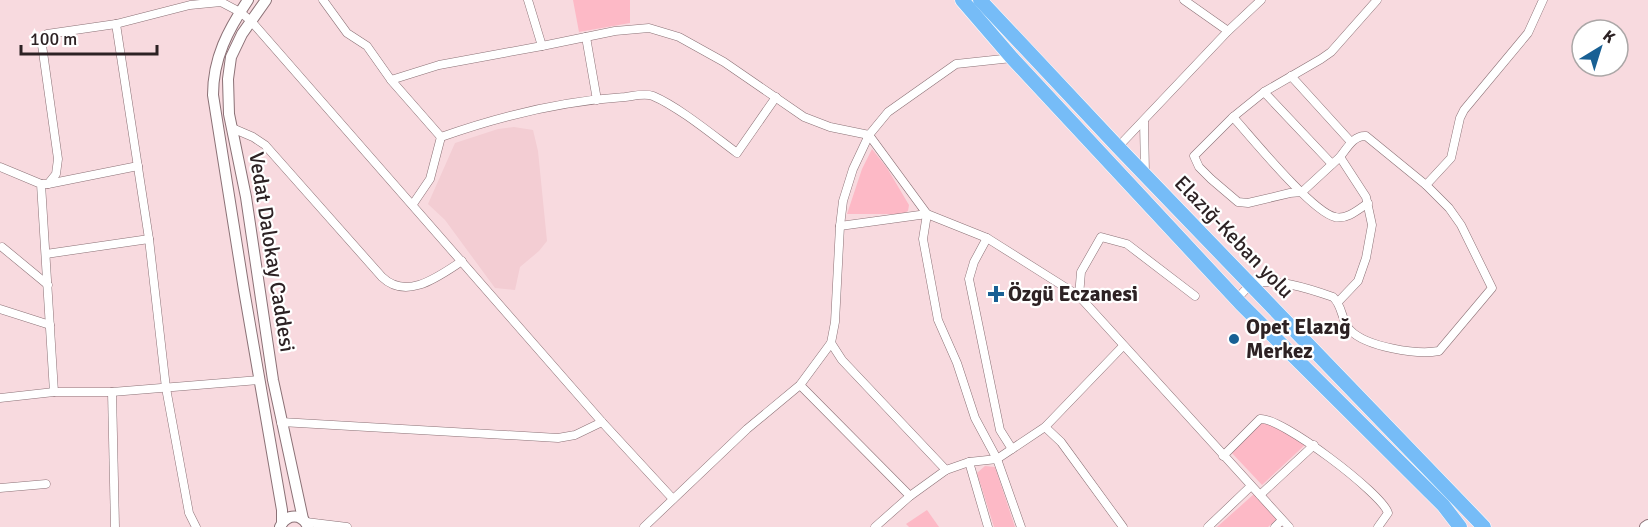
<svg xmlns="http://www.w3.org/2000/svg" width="1648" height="527" viewBox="0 0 1648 527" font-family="Signika,sans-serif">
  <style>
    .built { fill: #f3cdd3 }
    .green { fill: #fdb9c6 }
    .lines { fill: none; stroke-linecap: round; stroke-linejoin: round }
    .street-casing { stroke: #8b7176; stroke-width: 9 }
    .secondary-casing { stroke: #8b7176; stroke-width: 12 }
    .highway-casing { stroke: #fff; stroke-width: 15 }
    .street { stroke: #fff; stroke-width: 8 }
    .secondary { stroke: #fff; stroke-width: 10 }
    .highway { stroke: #76bcf7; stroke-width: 14 }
    .poi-dot { fill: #186094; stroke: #fff; stroke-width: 2 }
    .labels { text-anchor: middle; stroke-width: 4.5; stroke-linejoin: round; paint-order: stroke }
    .street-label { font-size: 21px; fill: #2d2224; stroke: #fff }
    .poi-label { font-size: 21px; font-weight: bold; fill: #2d2224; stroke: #fff; text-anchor: start }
  </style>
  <rect width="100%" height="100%" fill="#f8dadf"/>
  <polygon class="built" points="514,127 533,130 538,151 547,241 539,251 520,267 515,290 495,288 445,220 428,204 455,143 498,129"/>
  <g class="green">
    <polygon points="573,0 630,0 630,23 579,32"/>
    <polygon points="872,149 887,168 909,205 908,211 902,214 847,214 862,169"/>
    <polygon points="1264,420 1307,443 1262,485 1231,452"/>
    <polygon points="985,466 995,467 1015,527 994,527 977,473"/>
    <polygon points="1254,494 1277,519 1268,527 1217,527"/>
    <polygon points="927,510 939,527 909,527 906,524"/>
  </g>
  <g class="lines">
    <defs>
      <g id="street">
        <polyline points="323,0 347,33 367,46 391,80 441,137"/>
        <polyline points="528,0 542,46"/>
        <polyline points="1184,0 1228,31"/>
        <polyline points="586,37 597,100"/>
        <polyline points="1291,76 1351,142"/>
        <polyline points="391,80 439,65 542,46 615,31 649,28 679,37 724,62 804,117 830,127 869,135 927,214 923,239 938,320 957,363 975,418 997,459 1021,527"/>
        <polyline points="1264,92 1332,164"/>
        <path d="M1233 117C1252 138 1312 212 1335 217 1347 220 1359 209 1368 203"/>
        <polyline points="1144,121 1145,174"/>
        <path d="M232 128 253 137 265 145 382 277C407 301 439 276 462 261"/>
        <polyline points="1118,147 1228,31 1261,0"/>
        <polyline points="1340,157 1302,192 1290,193 1248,203 1238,202 1211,179 1199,167 1194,156 1233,117 1264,92 1321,59 1331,52 1377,0"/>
        <polyline points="0,167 41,184 54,392"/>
        <polyline points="41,184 48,184 56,174 58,159 42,45 47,34 116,24 190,5 221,2 240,12 251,21 602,422 673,499"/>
        <polyline points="48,184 138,166"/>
        <path d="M413 204 430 179 441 137C500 116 562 101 625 97 633 96 645 93 653 96 679 107 714 136 737 153L776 97"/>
        <polyline points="840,226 927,214 987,238 1079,296"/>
        <polyline points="987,238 974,262 969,279 1000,430 1012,449"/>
        <polyline points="149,239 166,388 189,513 196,527"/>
        <polyline points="2,247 48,285"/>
        <polyline points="46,254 149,239 116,24"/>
        <polyline points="1195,296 1127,244 1101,237 1081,272 1079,296 1289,527"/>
        <path d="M1237 299C1241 295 1245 289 1250 286 1270 275 1313 290 1333 297 1343 306 1341 321 1350 330 1366 347 1417 355 1439 351L1492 288 1461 225 1449 208 1426 185 1451 158 1460 118 1464 110 1528 33 1543 0"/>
        <path d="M1338 302 1358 281 1366 258 1372 225 1366 197 1340 157C1347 148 1354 135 1366 136L1426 185"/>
        <polyline points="0,309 50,325"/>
        <polyline points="831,343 842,360 946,470"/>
        <polyline points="800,385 910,496"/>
        <polyline points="112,392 115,527"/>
        <polyline points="0,398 54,392 112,392 260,380"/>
        <polyline points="281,422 558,438 575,435 602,422"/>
        <polyline points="1045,427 1061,442 1123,527"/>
        <path d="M1223 456 1260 419C1280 416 1383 494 1388 513L1378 527"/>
        <polyline points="969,462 988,527"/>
        <polyline points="0,488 46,484"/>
        <polyline points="1260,495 1314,445"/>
        <polyline points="306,522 347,527"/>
        <polyline points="644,527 747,429 800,385 831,343 835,322 840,226 843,201 853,169 869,135 888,112 956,64 1012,58"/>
        <polyline points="875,527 910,496 946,470 969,462 997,459 1045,427 1123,346"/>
        <polyline points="1208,527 1251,486"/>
        <polyline points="1275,527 1282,520"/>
      </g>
      <g id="secondary">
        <path d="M248 0C228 30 213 58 213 95L244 290 282 510V523"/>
        <polyline points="266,0 242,34 231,57 228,79 229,114 246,197 273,380 303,519"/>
        <path d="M280 527C287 513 302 513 308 527"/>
        <polyline points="1645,527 1648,525"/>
      </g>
      <g id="highway">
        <polyline points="962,0 1012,58 1241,304 1443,505 1460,527"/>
        <polyline points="980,0 1118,147 1484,527"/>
      </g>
    </defs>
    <use href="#street" class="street-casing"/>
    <use href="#secondary" class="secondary-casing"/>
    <use href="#highway" class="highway-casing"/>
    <use href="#street" class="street"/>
    <use href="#secondary" class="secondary"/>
    <use href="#highway" class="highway"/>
  </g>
  <g class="poi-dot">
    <path d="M993 285h6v6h6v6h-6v6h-6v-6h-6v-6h6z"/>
    <circle cx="1234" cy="339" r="6"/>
  </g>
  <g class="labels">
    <g class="street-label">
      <text transform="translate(1234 237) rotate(46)" y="7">Elazığ-Keban yolu</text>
      <text transform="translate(272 252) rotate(81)" y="7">Vedat Dalokay Caddesi</text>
    </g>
    <g class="poi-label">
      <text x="1008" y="301">Özgü Eczanesi</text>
      <text x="1246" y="334">Opet Elazığ<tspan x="1246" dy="24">Merkez</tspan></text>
    </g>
  </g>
  <g transform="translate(1600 48) rotate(38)"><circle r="28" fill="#ffffff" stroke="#aba7a7" stroke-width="1.5"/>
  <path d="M0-4.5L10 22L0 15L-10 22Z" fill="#186094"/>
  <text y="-9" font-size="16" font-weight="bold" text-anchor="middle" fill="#2d2224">K</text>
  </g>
  <path d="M21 45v9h136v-9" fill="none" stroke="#2d2224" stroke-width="3"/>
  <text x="30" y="45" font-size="18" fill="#2d2224" stroke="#ffffff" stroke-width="4.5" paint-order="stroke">100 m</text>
</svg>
